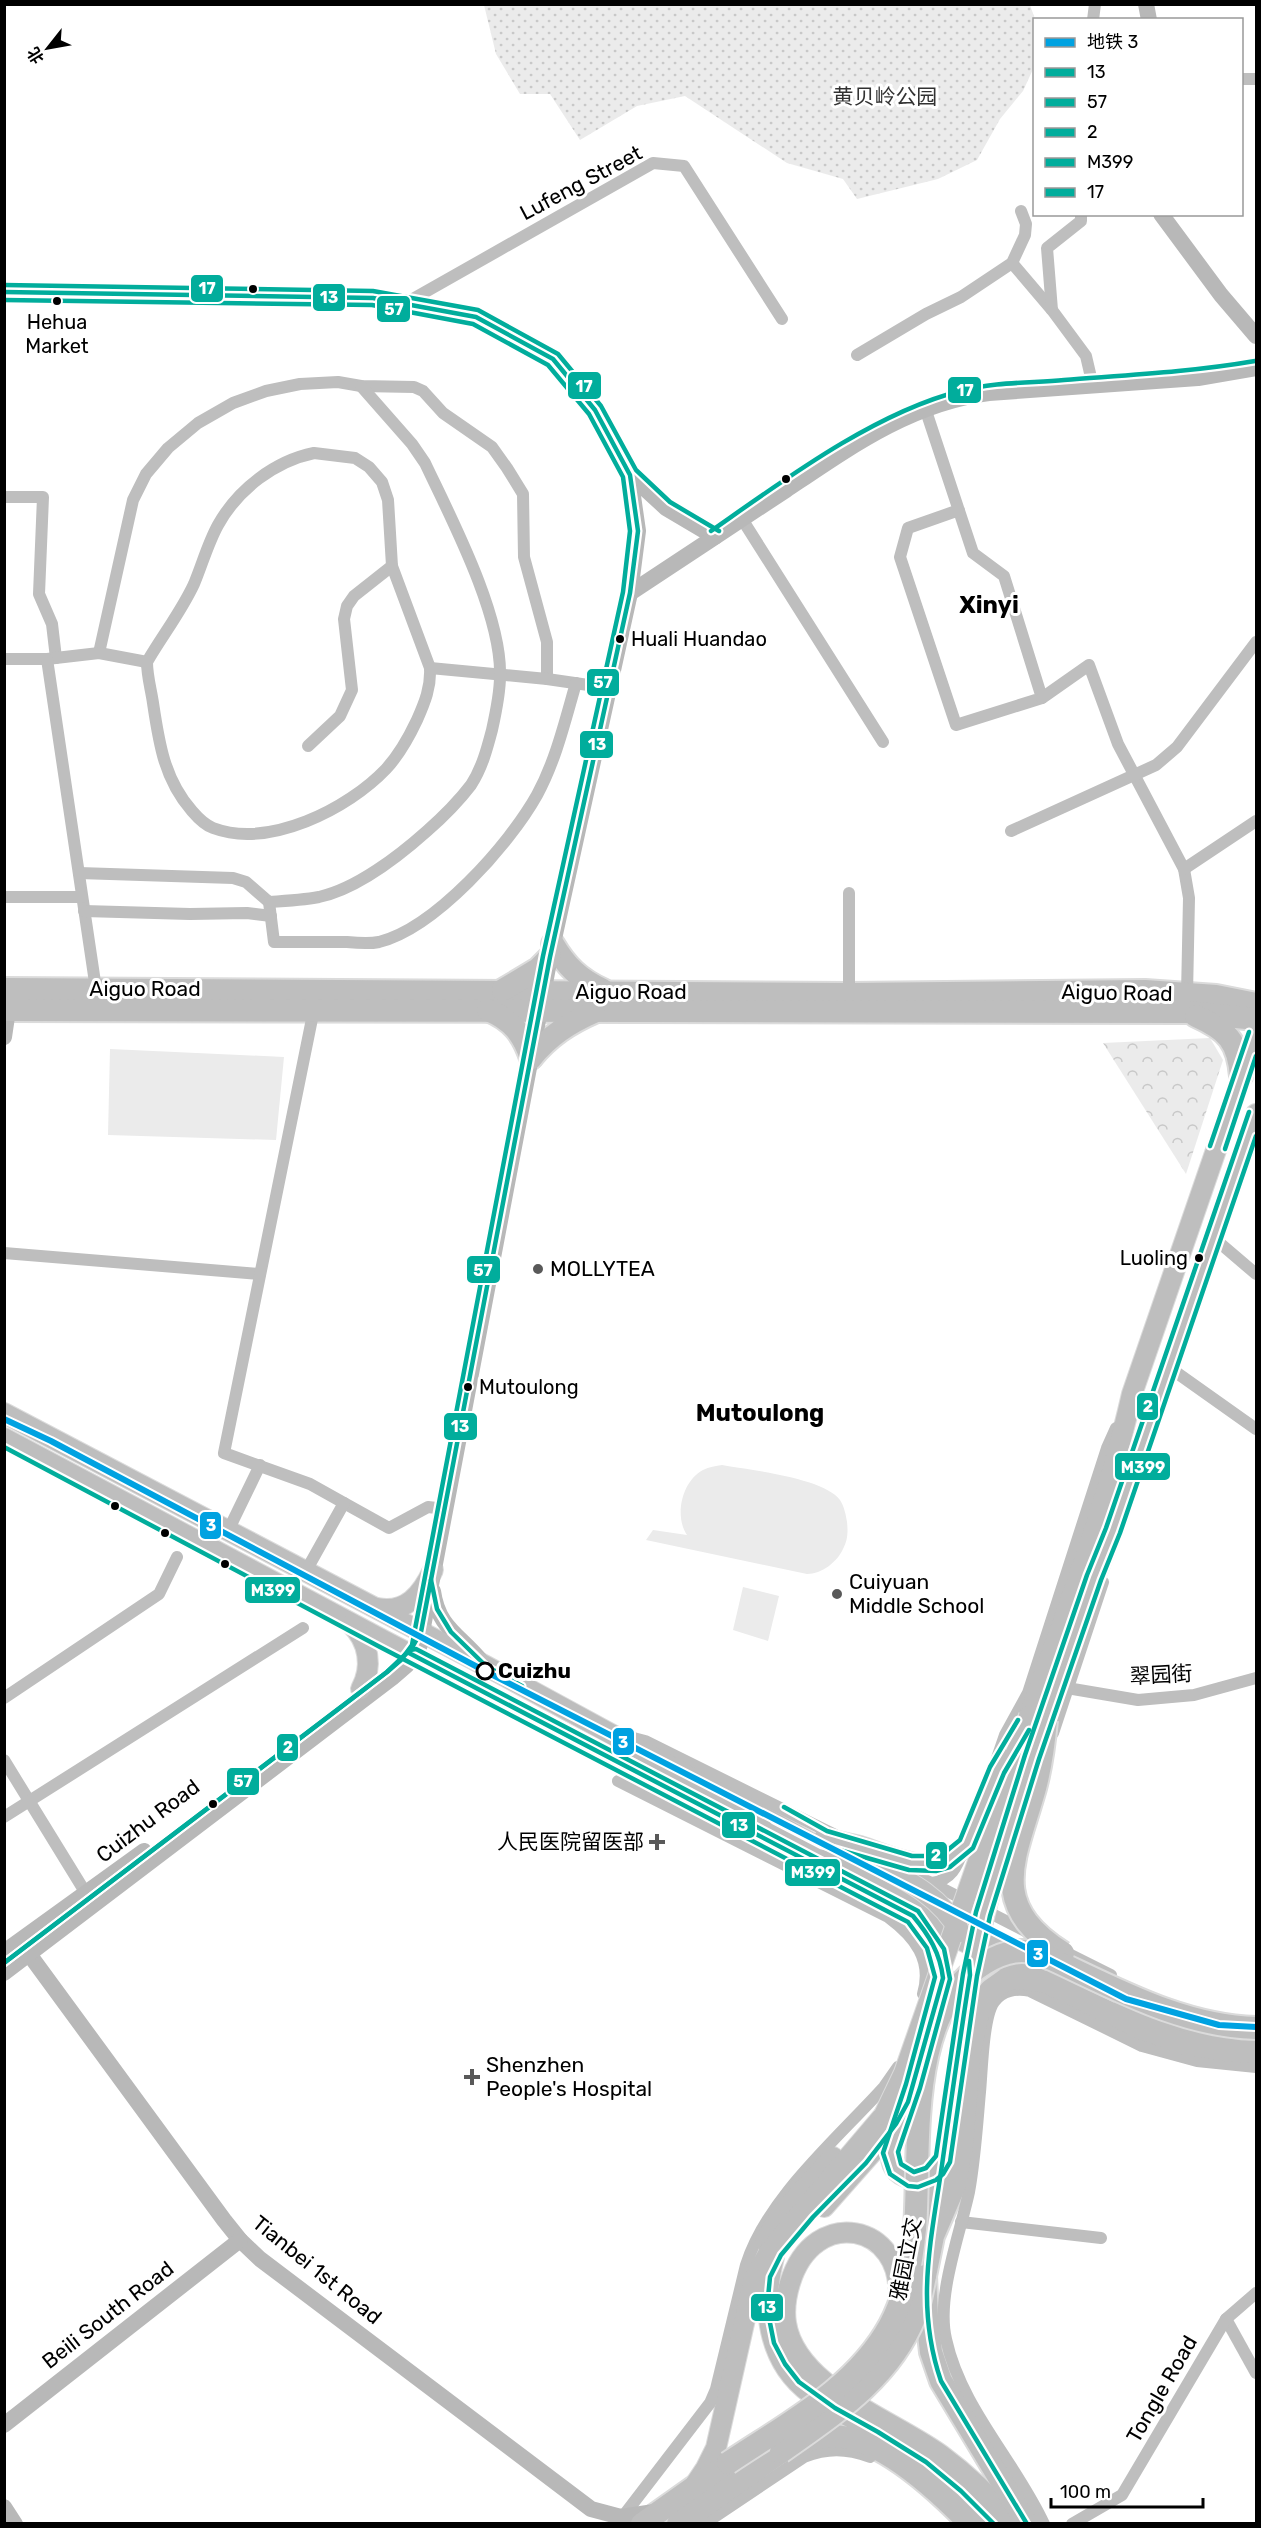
<svg xmlns="http://www.w3.org/2000/svg" width="1261" height="2528" viewBox="0 0 1261 2528" font-family="Rubik,'Noto Sans SC',sans-serif">
  <style>
    .grass { fill: #ebebeb }
    .forest { fill: url(#forest-crowns) }
    .park { fill: url(#park-dots) }
    .lines { fill: none; stroke-linecap: round; stroke-linejoin: round }
    .primary-casing { stroke: #dbdbdb; stroke-width: 22 }
    .highway-casing { stroke: #dbdbdb; stroke-width: 26 }
    .street { stroke: #bebebe; stroke-width: 12 }
    .secondary { stroke: #b8b8b8; stroke-width: 16 }
    .primary { stroke: #bebebe; stroke-width: 20 }
    .highway { stroke: #bebebe; stroke-width: 22 }
    .primary-bridge-casing { stroke: #dbdbdb; stroke-width: 22; stroke-linecap: butt }
    .highway-bridge-casing { stroke: #dbdbdb; stroke-width: 26; stroke-linecap: butt }
    .primary-bridge { stroke: #bebebe; stroke-width: 20 }
    .highway-bridge { stroke: #bebebe; stroke-width: 22 }
    .bus-1-casing { stroke: #fff; stroke-width: 9 }
    .bus-2-casing { stroke: #fff; stroke-width: 9 }
    .bus-3-casing { stroke: #fff; stroke-width: 9 }
    .bus-4-casing { stroke: #fff; stroke-width: 9 }
    .bus-5-casing { stroke: #fff; stroke-width: 9 }
    .bus-1 { stroke: #01ad9c; stroke-width: 4.5 }
    .bus-2 { stroke: #01ad9c; stroke-width: 4.5 }
    .bus-3 { stroke: #01ad9c; stroke-width: 4.5 }
    .bus-4 { stroke: #01ad9c; stroke-width: 4.5 }
    .bus-5 { stroke: #01ad9c; stroke-width: 4.5 }
    .metro-1-casing { stroke: #fff; stroke-width: 10 }
    .metro-1 { stroke: #00a2e1; stroke-width: 6 }
    .bus-dot { fill: #000; stroke: #fff; stroke-width: 2 }
    .poi-dot { fill: #595959; stroke: #fff; stroke-width: 2 }
    .stop-dot { fill: #fff; stroke: #000; stroke-width: 3 }
    .labels { text-anchor: middle; stroke-width: 6; stroke-linejoin: round; paint-order: stroke }
    .bus-label { font-size: 20px; fill: #000; stroke: #fff; text-anchor: start }
    .park-label { font-size: 21px; fill: #323232; stroke: #fff }
    .street-label { font-size: 21px; fill: #000; stroke: #fff }
    .poi-label { font-size: 21px; fill: #000; stroke: #fff; text-anchor: start }
    .stop-label { font-size: 21px; font-weight: bold; fill: #000; stroke: #fff; text-anchor: start }
    .quarter-label { font-size: 24px; font-weight: bold; fill: #000; stroke: #fff }
    .line-badge { stroke: #fff; stroke-width: 2 }
    .badge-label { font-size: 16px; text-anchor: middle; font-weight: bold; fill: #fff }
  </style>
  <defs>
    <pattern id="forest-crowns" width="20" height="18" patternUnits="userSpaceOnUse" patternTransform="scale(1.5)"><rect width="20" height="18" fill="#ebebeb"/><path d="M2 6a3 3 0 1 1 6 0M12 15a3 3 0 1 1 6 0" fill="none" stroke="#c8c8c8"/></pattern>
    <pattern id="park-dots" width="8" height="8" patternUnits="userSpaceOnUse" patternTransform="scale(1.5)"><rect width="8" height="8" fill="#ebebeb"/><path d="M2 2h.1M6 6h.1" fill="none" stroke="#c8c8c8" stroke-width="1.8" stroke-linecap="round"/></pattern>
  </defs>
  <rect width="100%" height="100%" fill="#fff"/>
  <g class="grass">
    <polygon points="110,1049 284,1057 276,1140 108,1135"/>
    <path d="M722 1465C750 1470 824 1478 840 1500 844 1506 846 1515 847 1522 848 1532 848 1540 843 1549 837 1562 822 1574 807 1574L646 1540 653 1530 687 1535C674 1516 682 1481 703 1470 709 1467 716 1466 722 1465Z"/>
    <polygon points="743,1587 779,1596 768,1641 733,1630"/>
  </g>
  <polygon class="forest" points="1210,1038 1223,1060 1186,1174 1103,1043"/>
  <polygon class="park" points="484,5 1030,5 1035,19 1034,67 1023,91 1000,119 977,160 938,179 857,199 843,179 787,163 685,96 637,106 580,140 550,94 520,94 496,54"/>
  <g class="lines">
    <defs>
      <g id="primary">
        <polyline points="4,1413 486,1666 986,1938 1021,1955"/>
        <polyline points="4,1438 383,1640 913,1916 1039,1979"/>
        <path d="M377 1608C406 1614 422 1594 433 1570"/>
        <polyline points="1083,1608 1113,1531 1256,1114"/>
        <path d="M351 1624C369 1642 373 1667 361 1689"/>
        <path d="M1029 1716C1067 1610 1107 1504 1132 1394L1256 1034"/>
        <polyline points="917,1921 935,1946 943,1975"/>
        <path d="M1124 2004C1167 2024 1202 2036 1251 2036"/>
        <path d="M917 2069C914 2080 912 2091 908 2101 899 2127 869 2175 919 2180L937 2169 943 2159"/>
        <polyline points="824,2207 892,2130"/>
        <polyline points="934,2221 970,1975"/>
        <polyline points="765,2241 780,2215 833,2157"/>
        <path d="M774 2257C761 2306 767 2362 811 2394 838 2414 871 2426 899 2444 934 2466 966 2493 994 2524"/>
        <path d="M898 2299C905 2224 814 2204 790 2283 786 2296 784 2310 786 2323 796 2387 893 2420 941 2455 968 2475 992 2498 1014 2524"/>
        <polyline points="696,2483 706,2468 716,2448 754,2279 769,2252 788,2228 884,2115"/>
      </g>
      <g id="highway">
        <path d="M553 944C566 966 579 979 603 990"/>
        <polyline points="4,989 849,994 1145,991 1216,996 1256,1004"/>
        <polyline points="503,990 538,969 550,957"/>
        <polyline points="4,1010 1187,1012 1256,1019"/>
        <path d="M488 1010C512 1020 523 1034 531 1058"/>
        <path d="M1196 1016C1227 1030 1238 1041 1241 1076"/>
        <path d="M531 1058C549 1036 569 1023 594 1012"/>
        <polyline points="642,2524 728,2463"/>
        <path d="M678 2524 781 2452C797 2444 815 2436 833 2436 881 2437 938 2491 970 2524"/>
        <polyline points="1027,2524 941,2381 931,2352 927,2316 925,2276 933,2236 955,2185 962,2145 970,2050 981,2001 991,1990 1005,1980 1019,1978 1046,1982 1143,2029 1186,2044 1224,2050 1256,2052"/>
      </g>
    </defs>
    <use href="#primary" class="primary-casing"/>
    <use href="#highway" class="highway-casing"/>
    <g class="street">
      <polyline points="1093,20 1095,4"/>
      <polyline points="1242,79 1256,79"/>
      <polyline points="1012,263 1052,310 1086,356 1093,386"/>
      <polyline points="404,304 653,163 684,166 782,319"/>
      <polyline points="1052,310 1047,248 1081,221 1081,214"/>
      <polyline points="857,355 926,314 961,297 1012,263 1025,235 1026,224 1021,211"/>
      <polyline points="925,408 973,553 1004,576 1042,698 956,725 900,557 908,528 959,510"/>
      <path d="M314 453 355 458 369 467 382 482 388 500 392 566 430 668C431 687 425 702 417 720 409 737 399 755 386 769 348 809 269 849 213 828 205 825 198 818 192 811 164 779 159 743 153 703 151 689 147 676 147 662 162 636 181 612 194 584 202 565 208 543 218 525 238 489 275 461 314 453Z"/>
      <polyline points="4,497 43,497 39,594 52,624 56,658"/>
      <polyline points="742,519 883,742"/>
      <polyline points="99,653 133,500 146,474 168,448 198,423 233,403 266,391 300,384 338,382 361,386 414,387 423,391 443,413 492,447 507,468 523,494 524,557 547,642 547,679"/>
      <polyline points="4,659 47,659 99,653 147,662"/>
      <polyline points="47,659 96,989"/>
      <polyline points="430,668 547,679 609,688"/>
      <polyline points="1042,698 1089,665 1118,744 1184,869 1189,898 1187,994"/>
      <polyline points="308,746 340,716 352,690 344,619 347,606 354,596 392,566"/>
      <polyline points="1011,831 1156,765 1177,747 1256,642"/>
      <polyline points="1184,869 1256,821"/>
      <path d="M79 873 233 878 246 882 269 902C286 901 303 900 319 897 356 889 399 856 427 831 443 817 458 802 471 785 482 768 487 749 492 730 496 712 500 694 500 676 502 615 451 518 425 463L412 444 361 386"/>
      <polyline points="849,893 849,994"/>
      <polyline points="4,897 82,897"/>
      <path d="M269 902 274 942C298 942 323 942 347 942 357 943 369 944 379 942 435 928 509 845 537 795 556 760 565 721 576 683"/>
      <polyline points="84,911 190,914 247,913 271,916"/>
      <polyline points="1215,1239 1256,1274"/>
      <polyline points="4,1253 260,1274"/>
      <polyline points="1170,1368 1256,1429"/>
      <polyline points="344,1503 389,1528 428,1507 445,1509"/>
      <polyline points="228,1531 260,1465"/>
      <polyline points="306,1571 344,1503 310,1484 224,1453 314,1009"/>
      <polyline points="1067,1688 1138,1700 1194,1695 1256,1678"/>
      <polyline points="4,1698 159,1594 177,1557"/>
      <polyline points="1053,1733 1103,1582"/>
      <polyline points="626,1736 645,1741 835,1835"/>
      <polyline points="4,1760 87,1895"/>
      <polyline points="995,1764 1005,1735 1028,1693 1107,1448 1116,1428"/>
      <path d="M618 1781 888 1917C915 1937 933 1960 923 1994"/>
      <polyline points="4,1817 303,1628"/>
      <polyline points="902,1868 1031,1934"/>
      <path d="M932 1883C951 1880 957 1867 963 1850"/>
      <polyline points="1059,1949 1111,1975"/>
      <polyline points="961,2222 1101,2238"/>
      <polyline points="1226,2319 1256,2373"/>
      <path d="M621 2519 710 2403 716 2389 746 2265C767 2198 837 2139 884 2087L898 2067"/>
      <path d="M704 2524 804 2457C827 2448 846 2448 870 2457"/>
      <path d="M1044 2524C1015 2461 961 2408 946 2339 936 2297 960 2234 969 2192 975 2159 977 2125 980 2092 982 2072 983 2017 994 2002 1002 1990 1017 1988 1030 1991L1142 2046 1197 2061 1256 2067"/>
      <polyline points="1072,2524 1122,2495 1226,2319 1256,2293"/>
    </g>
    <g class="secondary">
      <polyline points="1146,4 1149,20"/>
      <polyline points="1161,214 1221,295 1256,336"/>
      <polyline points="4,292 373,298 476,317 553,359 595,410 630,475 666,508 715,537"/>
      <path d="M630 593C682 559 734 524 786 490 850 447 911 403 989 393L1198 378 1256 368"/>
      <polyline points="4,1037 8,1010"/>
      <path d="M433 1591C438 1628 460 1635 481 1661"/>
      <polyline points="4,1952 144,1851"/>
      <polyline points="29,1954 224,2220 240,2240 260,2259 591,2509 621,2517 654,2512"/>
      <polyline points="4,1973 392,1678 407,1665 419,1648 550,957 630,593 638,531 630,475"/>
      <polyline points="4,2425 240,2240"/>
      <polyline points="4,2507 15,2524"/>
    </g>
    <use href="#primary" class="primary"/>
    <use href="#highway" class="highway"/>
    <defs>
      <g id="primary-bridge">
        <path d="M824 1838C836 1841 848 1843 860 1846 895 1857 938 1881 966 1844 973 1835 976 1821 981 1810 987 1793 994 1776 1003 1759"/>
        <path d="M864 1858C902 1878 939 1893 960 1932"/>
        <polyline points="970,1975 997,1864 1083,1608"/>
        <polyline points="884,2115 904,2073 1029,1716"/>
      </g>
      <g id="highway-bridge">
        <path d="M1046 1720C1044 1742 1041 1766 1035 1788 1015 1860 986 1904 1063 1953"/>
        <path d="M781 2452C833 2415 890 2379 915 2316 920 2304 922 2289 925 2276"/>
        <path d="M728 2463C786 2424 855 2389 890 2325 905 2297 912 2261 915 2229 921 2149 905 2010 985 1963 1005 1951 1023 1947 1045 1956 1113 1987 1180 2026 1256 2028"/>
      </g>
    </defs>
    <use href="#primary-bridge" class="primary-bridge-casing"/>
    <use href="#highway-bridge" class="highway-bridge-casing"/>
    <use href="#primary-bridge" class="primary-bridge"/>
    <use href="#highway-bridge" class="highway-bridge"/>
    <defs>
      <g id="bus-1">
        <path d="M4 292 373 298 476 317 553 359 595 410 630 475 638 531 630 593 550 957 421 1632 409 1653 913 1916C929 1935 940 1953 943 1978L908 2102 896 2124 866 2163 813 2217 781 2255 770 2277 767 2308 774 2343 785 2364 799 2382 835 2408 878 2432 926 2462 961 2491 994 2524"/>
        <polyline points="431,1580 437,1609 451,1632 486,1666 522,1686"/>
        <path d="M969 1961 970 1975C960 2038 951 2101 942 2165 931 2241 915 2305 941 2381L1027 2524"/>
      </g>
      <polyline id="bus-2" points="4,300 372,305 473,324 548,365 589,414 623,477 630,531 623,592 543,956 412,1645 401,1660 387,1672 4,1963"/>
      <g id="bus-3">
        <polyline points="1210,1146 1249,1032"/>
        <polyline points="784,1807 827,1831 912,1856 935,1856 944,1853 960,1840 990,1767 1018,1720"/>
        <polyline points="4,1963 387,1672 410,1650 416,1649 918,1911 944,1949 950,1979 920,2088 898,2152 901,2164 914,2172 926,2168 936,2156 963,1974 976,1912 1025,1755 1087,1575 1106,1528 1249,1112"/>
      </g>
      <g id="bus-4">
        <polyline points="1225,1149 1256,1056"/>
        <polyline points="4,1447 380,1647 908,1922 927,1948 935,1977 906,2084 883,2153 890,2174 908,2186 918,2187 936,2180 943,2174 950,2162 977,1976 990,1916 1039,1759 1101,1580 1120,1533 1256,1136"/>
        <polyline points="774,1820 822,1845 909,1870 936,1871 950,1867 973,1848 1004,1773 1029,1730"/>
      </g>
      <g id="bus-5">
        <polyline points="4,285 373,291 478,310 558,354 601,406 636,470 670,502 719,531"/>
        <path d="M711 531C784 480 874 413 960 391 994 382 1030 383 1064 380 1128 375 1191 372 1255 361"/>
      </g>
    </defs>
    <use href="#bus-1" class="bus-1-casing"/>
    <use href="#bus-2" class="bus-2-casing"/>
    <use href="#bus-3" class="bus-3-casing"/>
    <use href="#bus-4" class="bus-4-casing"/>
    <use href="#bus-5" class="bus-5-casing"/>
    <use href="#bus-1" class="bus-1"/>
    <use href="#bus-2" class="bus-2"/>
    <use href="#bus-3" class="bus-3"/>
    <use href="#bus-4" class="bus-4"/>
    <use href="#bus-5" class="bus-5"/>
    <defs>
      <polyline id="metro-1" points="4,1419 51,1441 485,1671 1126,1999 1219,2025 1256,2027"/>
    </defs>
    <use href="#metro-1" class="metro-1-casing"/>
    <use href="#metro-1" class="metro-1"/>
  </g>
  <g class="bus-dot">
    <circle cx="253" cy="289" r="5"/>
    <circle cx="57" cy="301" r="5"/>
    <circle cx="786" cy="479" r="5"/>
    <circle cx="620" cy="639" r="5"/>
    <circle cx="1199" cy="1258" r="5"/>
    <circle cx="468" cy="1387" r="5"/>
    <circle cx="115" cy="1506" r="5"/>
    <circle cx="165" cy="1533" r="5"/>
    <circle cx="225" cy="1564" r="5"/>
    <circle cx="213" cy="1804" r="5"/>
  </g>
  <g class="poi-dot">
    <circle cx="538" cy="1269" r="6"/>
    <circle cx="837" cy="1594" r="6"/>
    <path d="M654 1833h6v6h6v6h-6v6h-6v-6h-6v-6h6z"/>
    <path d="M469 2068h6v6h6v6h-6v6h-6v-6h-6v-6h6z"/>
  </g>
  <circle class="stop-dot" cx="485" cy="1671" r="8"/>
  <g class="labels">
    <g class="bus-label">
      <text x="57" y="329" text-anchor="middle">Hehua<tspan x="57" dy="24">Market</tspan></text>
      <text x="631" y="646">Huali Huandao</text>
      <text x="1188" y="1265" text-anchor="end">Luoling</text>
      <text x="479" y="1394">Mutoulong</text>
    </g>
    <g class="park-label">
      <text x="885" y="104">黄贝岭公园</text>
    </g>
    <g class="street-label">
      <text transform="translate(581 183) rotate(-28)" y="7">Lufeng Street</text>
      <text x="145" y="996">Aiguo Road</text>
      <text x="631" y="999">Aiguo Road</text>
      <text transform="translate(1117 993) rotate(1)" y="7">Aiguo Road</text>
      <text transform="translate(1161 1675) rotate(-3)" y="7">翠园街</text>
      <text transform="translate(148 1821) rotate(-37)" y="7">Cuizhu Road</text>
      <text transform="translate(906 2259) rotate(-79)" y="7">雅园立交</text>
      <text transform="translate(317 2270) rotate(39)" y="7">Tianbei 1st Road</text>
      <text transform="translate(108 2315) rotate(-38)" y="7">Beili South Road</text>
      <text transform="translate(1162 2389) rotate(-60)" y="7">Tongle Road</text>
    </g>
    <g class="poi-label">
      <text x="550" y="1276">MOLLYTEA</text>
      <text x="849" y="1589">Cuiyuan<tspan x="849" dy="24">Middle School</tspan></text>
      <text x="644" y="1849" text-anchor="end">人民医院留医部</text>
      <text x="486" y="2072">Shenzhen<tspan x="486" dy="24">People's Hospital</tspan></text>
    </g>
    <g class="stop-label">
      <text x="498" y="1678">Cuizhu</text>
    </g>
    <g class="quarter-label">
      <text x="989" y="613">Xinyi</text>
      <text x="760" y="1421">Mutoulong</text>
    </g>
  </g>
  <g class="line-badge">
    <rect x="190" y="274" width="34" height="29" rx="6" fill="#01ad9c"/>
    <rect x="312" y="283" width="34" height="29" rx="6" fill="#01ad9c"/>
    <rect x="376" y="295" width="35" height="28" rx="6" fill="#01ad9c"/>
    <rect x="567" y="371" width="35" height="29" rx="6" fill="#01ad9c"/>
    <rect x="947" y="376" width="35" height="28" rx="6" fill="#01ad9c"/>
    <rect x="586" y="668" width="34" height="29" rx="6" fill="#01ad9c"/>
    <rect x="579" y="730" width="35" height="29" rx="6" fill="#01ad9c"/>
    <rect x="466" y="1255" width="35" height="29" rx="6" fill="#01ad9c"/>
    <rect x="1136" y="1392" width="23" height="29" rx="6" fill="#01ad9c"/>
    <rect x="443" y="1412" width="35" height="29" rx="6" fill="#01ad9c"/>
    <rect x="1114" y="1452" width="57" height="29" rx="6" fill="#01ad9c"/>
    <rect x="199" y="1511" width="23" height="29" rx="6" fill="#00a2e1"/>
    <rect x="244" y="1576" width="57" height="28" rx="6" fill="#01ad9c"/>
    <rect x="612" y="1727" width="23" height="29" rx="6" fill="#00a2e1"/>
    <rect x="276" y="1733" width="23" height="29" rx="6" fill="#01ad9c"/>
    <rect x="226" y="1767" width="34" height="29" rx="6" fill="#01ad9c"/>
    <rect x="721" y="1811" width="35" height="28" rx="6" fill="#01ad9c"/>
    <rect x="925" y="1841" width="23" height="29" rx="6" fill="#01ad9c"/>
    <rect x="784" y="1858" width="57" height="29" rx="6" fill="#01ad9c"/>
    <rect x="1026" y="1939" width="23" height="29" rx="6" fill="#00a2e1"/>
    <rect x="750" y="2293" width="34" height="29" rx="6" fill="#01ad9c"/>
  </g>
  <g class="badge-label">
    <text x="207" y="294">17</text>
    <text x="329" y="303">13</text>
    <text x="394" y="315">57</text>
    <text x="584" y="392">17</text>
    <text x="965" y="396">17</text>
    <text x="603" y="688">57</text>
    <text x="597" y="750">13</text>
    <text x="483" y="1276">57</text>
    <text x="1148" y="1412">2</text>
    <text x="460" y="1432">13</text>
    <text x="1143" y="1473">M399</text>
    <text x="211" y="1531">3</text>
    <text x="273" y="1596">M399</text>
    <text x="623" y="1748">3</text>
    <text x="288" y="1753">2</text>
    <text x="243" y="1787">57</text>
    <text x="739" y="1831">13</text>
    <text x="936" y="1861">2</text>
    <text x="813" y="1878">M399</text>
    <text x="1038" y="1960">3</text>
    <text x="767" y="2313">13</text>
  </g>
  <rect width="1261" height="2528" fill="none" stroke="#000000" stroke-width="12"/>
  <rect x="1033" y="18" width="210" height="198" fill="#ffffff" stroke="#999999" stroke-width="1.5"/>
  <rect x="1045" y="38" width="30" height="9" fill="#00a2e1" stroke="#999999" stroke-width="1.5"/>
  <text x="1087" y="48" font-size="18" fill="#000000">地铁 3</text>
  <rect x="1045" y="68" width="30" height="9" fill="#01ad9c" stroke="#999999" stroke-width="1.5"/>
  <text x="1087" y="78" font-size="18" fill="#000000">13</text>
  <rect x="1045" y="98" width="30" height="9" fill="#01ad9c" stroke="#999999" stroke-width="1.5"/>
  <text x="1087" y="108" font-size="18" fill="#000000">57</text>
  <rect x="1045" y="128" width="30" height="9" fill="#01ad9c" stroke="#999999" stroke-width="1.5"/>
  <text x="1087" y="138" font-size="18" fill="#000000">2</text>
  <rect x="1045" y="158" width="30" height="9" fill="#01ad9c" stroke="#999999" stroke-width="1.5"/>
  <text x="1087" y="168" font-size="18" fill="#000000">M399</text>
  <rect x="1045" y="188" width="30" height="9" fill="#01ad9c" stroke="#999999" stroke-width="1.5"/>
  <text x="1087" y="198" font-size="18" fill="#000000">17</text>
  <g transform="translate(48 48) rotate(239)" stroke="#ffffff" stroke-width="4.5" paint-order="stroke">
  <path d="M0-4.5L10 22L0 15L-10 22Z" fill="#000000"/>
  <text y="-9" font-size="16" font-weight="bold" text-anchor="middle" fill="#000000">北</text>
  </g>
  <path d="M1051 2498v9h152v-9" fill="none" stroke="#000000" stroke-width="3"/>
  <text x="1060" y="2498" font-size="18" fill="#000000" stroke="#ffffff" stroke-width="4.5" paint-order="stroke">100 m</text>
</svg>
